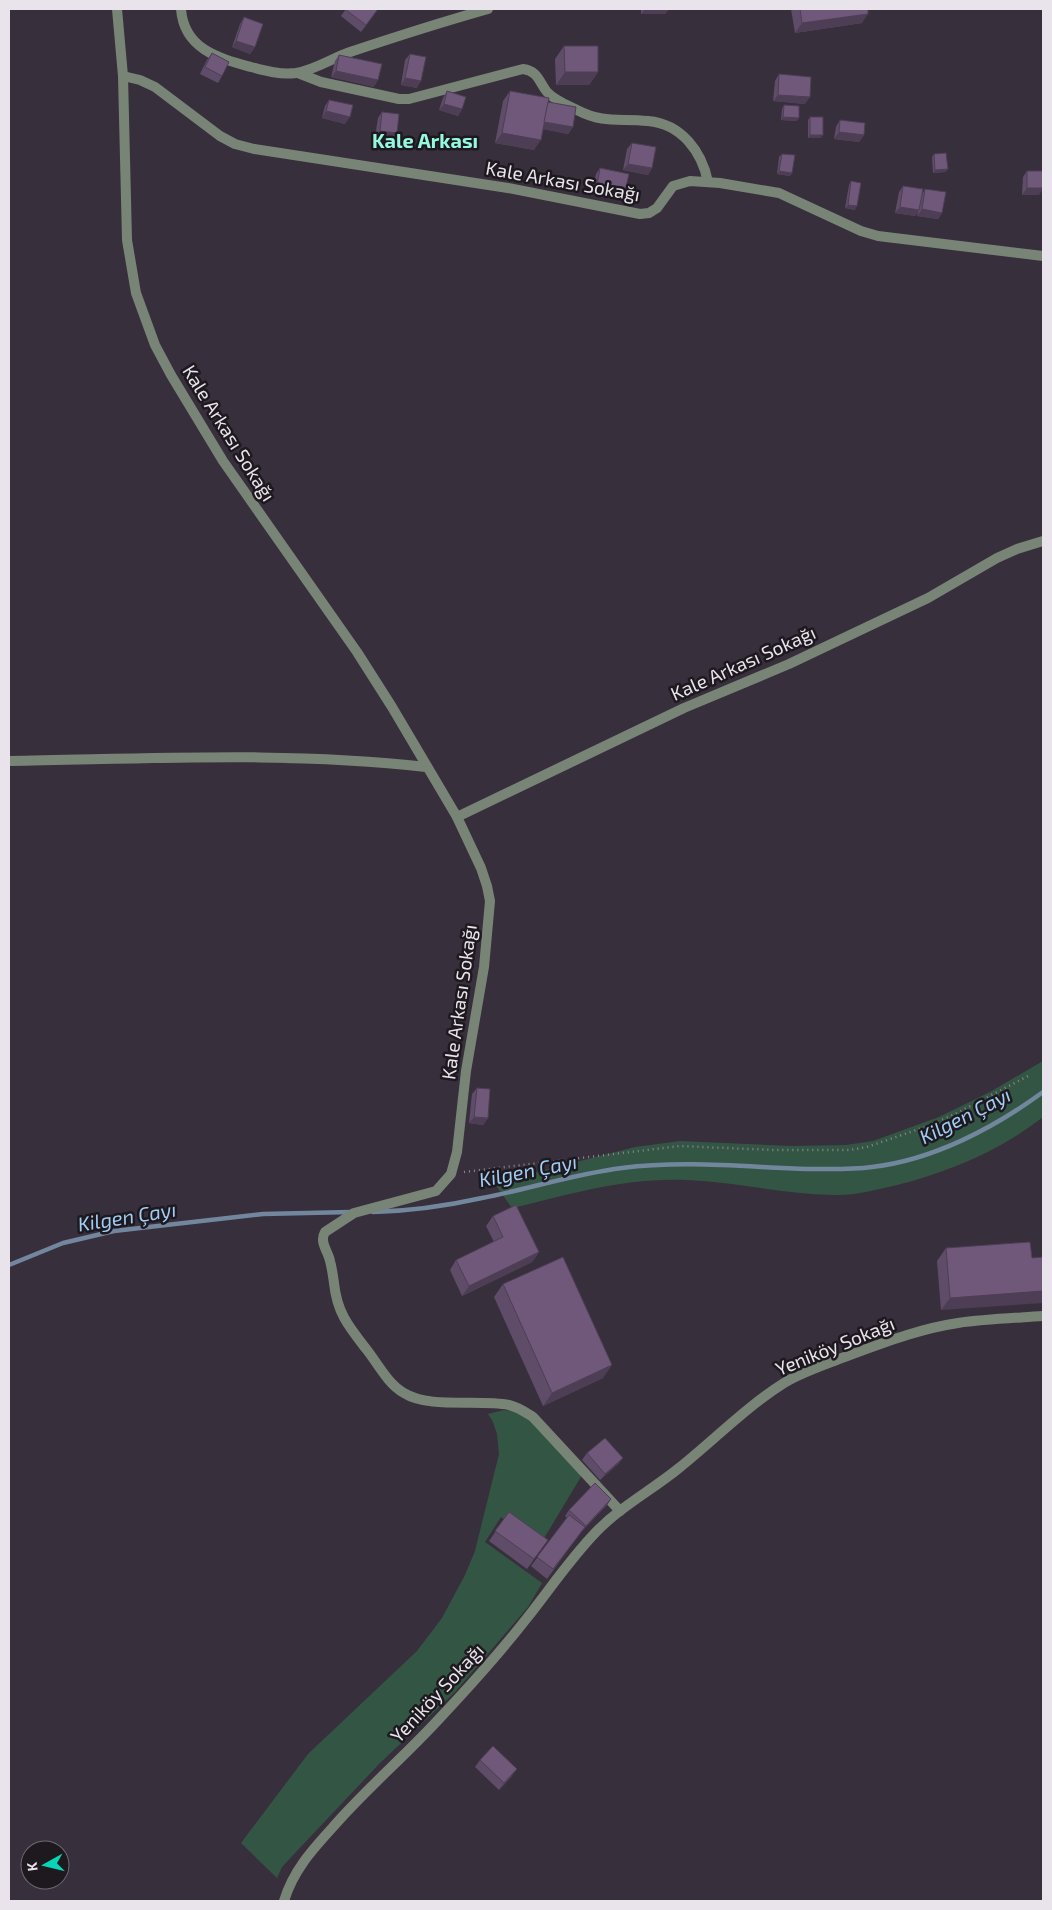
<svg xmlns="http://www.w3.org/2000/svg" width="1052" height="1910" viewBox="0 0 1052 1910" font-family="'Exo 2',sans-serif">
  <style>
    .green { fill: #335644 }
    .lines { fill: none; stroke-linecap: round; stroke-linejoin: round }
    .stream { stroke: #72879e; stroke-width: 4.5 }
    .path { stroke: #8d8590; stroke-width: 2.5; stroke-dasharray: 1 4; stroke-linecap: butt }
    .street { stroke: #788576; stroke-width: 10 }
    .wall { fill: #5f4c69 }
    .shaded-wall { fill: #4e3e55 }
    .building { fill: #6f587a; stroke: #4e3e55 }
    .labels { text-anchor: middle; stroke-width: 5; stroke-linejoin: round; paint-order: stroke }
    .street-label { font-size: 19px; fill: #e9e3ec; stroke: #1d191f }
    .neighbourhood-label { font-size: 20px; font-weight: bold; fill: #95f8e0; stroke: #1d191f }
    .water-label { font-size: 20px; font-style: italic; fill: #a1cdf4; stroke: #1d191f }
  </style>
  <rect width="100%" height="100%" fill="#382f3c"/>
  <g class="green">
    <path d="M1043 1061V1117C998 1152 948 1172 893 1186 874 1190 853 1196 834 1195 784 1194 736 1182 687 1180 627 1177 570 1194 512 1208L494 1183 635 1147 680 1141 791 1146 846 1145 873 1141 939 1117 990 1092Z"/>
    <polygon points="504,1410 518,1412 530,1419 582,1475 540,1545 501,1517 485,1542 542,1583 528,1607 455,1692 380,1763 295,1853 282,1867 277,1878 241,1843 308,1754 417,1651 442,1618 465,1575 475,1551 499,1454 497,1434 493,1422 488,1414"/>
  </g>
  <g class="lines">
    <g class="stream">
      <path d="M373 1212C410 1211 446 1206 482 1198 529 1189 574 1174 622 1168 684 1160 746 1167 807 1169 829 1169 850 1170 872 1167 933 1160 994 1128 1043 1092"/>
      <polyline points="9,1265 63,1243 114,1231 263,1214 351,1212"/>
    </g>
    <polyline class="path" points="464,1172 680,1146 773,1150 850,1150 867,1147 925,1127 955,1114 1030,1075"/>
    <g class="street">
      <path d="M117 9 123 76 127 240 136 293 155 345 171 375 223 461 357 652 392 707 457 817 481 868 487 886 490 901 484 967 466 1071 457 1152 451 1174 436 1191 354 1213 325 1232C319 1242 328 1251 330 1261 332 1268 333 1276 334 1283 337 1313 349 1327 367 1350 378 1364 388 1384 404 1393 429 1409 479 1399 509 1405 518 1407 525 1412 533 1417L620 1511"/>
      <path d="M181 9C184 49 218 58 251 67 266 71 281 75 296 73 315 70 332 58 350 52 395 37 442 22 488 9"/>
      <path d="M298 73 321 82 399 99H409L523 69C538 71 539 82 547 92 554 100 567 105 577 110 604 124 619 118 648 121 682 124 702 152 708 182"/>
      <polyline points="123,76 140,80 155,87 220,136 235,144 254,149 508,188 640,214 649,213 657,208 673,186 690,181 720,183 779,193 861,231 878,236 1043,256"/>
      <path d="M9 761C147 759 288 751 426 767"/>
      <polyline points="457,817 684,708 789,664 928,598 997,558 1017,549 1043,541"/>
      <path d="M284 1901C293 1871 312 1850 333 1827 366 1789 404 1757 438 1720 469 1687 499 1654 527 1618 550 1589 570 1559 596 1532 620 1507 652 1490 679 1468 714 1440 746 1407 784 1383 800 1373 821 1366 839 1359 878 1345 917 1329 958 1323 986 1319 1015 1318 1043 1316"/>
    </g>
  </g>
  <g class="wall">
    <polygon points="346,9 374,15 361,32 341,16"/>
    <polygon points="641,9 669,9 665,14 641,14"/>
    <polygon points="791,9 868,9 862,23 795,33"/>
    <polygon points="244,17 255,47 250,54 232,47 240,24"/>
    <polygon points="564,46 598,72 589,85 556,85 555,59"/>
    <polygon points="212,53 222,76 218,83 200,74 207,60"/>
    <polygon points="410,54 417,88 401,85 405,60"/>
    <polygon points="339,55 374,87 331,77 335,61"/>
    <polygon points="779,74 805,104 773,101 775,81"/>
    <polygon points="447,91 462,109 458,116 439,110 443,98"/>
    <polygon points="510,91 548,102 573,127 568,134 543,129 534,150 495,143 503,101"/>
    <polygon points="329,100 345,124 322,118 325,106"/>
    <polygon points="784,105 797,121 781,120 782,109"/>
    <polygon points="382,112 397,133 392,140 375,137 378,118"/>
    <polygon points="810,117 821,138 808,138 808,120"/>
    <polygon points="840,120 864,135 859,142 834,139 836,127"/>
    <polygon points="632,143 652,168 648,175 623,170 627,149"/>
    <polygon points="782,154 792,173 790,176 777,174 779,157"/>
    <polygon points="934,154 948,169 945,172 933,173 932,157"/>
    <polygon points="600,168 620,198 592,191 596,174"/>
    <polygon points="1027,171 1039,195 1022,195 1023,177"/>
    <polygon points="851,181 855,210 845,208 849,185"/>
    <polygon points="903,186 922,194 925,189 942,213 938,219 917,216 918,212 915,216 895,213 899,192"/>
    <polygon points="477,1088 488,1118 483,1125 469,1123 472,1094"/>
    <polygon points="493,1216 539,1252 532,1262 462,1296 450,1270 456,1260 494,1242 486,1226"/>
    <polygon points="946,1248 1032,1258 941,1310 937,1261"/>
    <polygon points="503,1284 603,1378 543,1406 494,1297"/>
    <polygon points="587,1453 623,1458 618,1464 600,1480 582,1460"/>
    <polygon points="611,1499 607,1505 581,1532 547,1579 531,1566 567,1518 565,1516 569,1510"/>
    <polygon points="509,1512 548,1540 527,1569 489,1541"/>
    <polygon points="480,1760 512,1776 499,1790 475,1767"/>
  </g>
  <g class="shaded-wall">
    <polygon points="645,9 669,9 665,14 641,14"/>
    <polygon points="868,14 862,23 795,33 802,23"/>
    <polygon points="236,41 255,47 250,54 232,47"/>
    <polygon points="336,71 378,80 374,87 331,77"/>
    <polygon points="565,72 598,72 589,85 556,85"/>
    <polygon points="405,78 421,81 417,88 401,85"/>
    <polygon points="778,95 810,97 805,104 773,101"/>
    <polygon points="444,104 462,109 458,116 439,110"/>
    <polygon points="326,111 350,117 345,124 322,118"/>
    <polygon points="783,117 799,118 797,121 781,120"/>
    <polygon points="543,122 573,127 568,134 538,128"/>
    <polygon points="380,131 397,133 392,140 375,137"/>
    <polygon points="839,132 864,135 859,142 834,139"/>
    <polygon points="502,133 541,140 534,150 495,143"/>
    <polygon points="810,135 823,135 821,138 808,138"/>
    <polygon points="628,164 652,168 648,175 623,170"/>
    <polygon points="948,169 945,172 933,173 935,170"/>
    <polygon points="779,171 792,173 790,176 777,174"/>
    <polygon points="597,185 625,191 620,198 592,191"/>
    <polygon points="1027,188 1043,188 1043,189 1039,195 1022,195"/>
    <polygon points="848,205 857,206 855,210 845,208"/>
    <polygon points="900,207 919,210 915,216 895,213"/>
    <polygon points="922,209 942,213 938,219 917,216"/>
    <polygon points="474,1117 488,1118 483,1125 469,1123"/>
    <polygon points="539,1252 532,1262 462,1296 469,1286"/>
    <polygon points="1043,1291 1043,1303 941,1310 950,1298"/>
    <polygon points="612,1365 603,1378 543,1406 552,1393"/>
    <polygon points="623,1458 618,1464 600,1480 605,1474"/>
    <polygon points="611,1499 607,1505 581,1532 586,1526"/>
    <polygon points="517,1769 512,1776 499,1790 504,1783"/>
  </g>
  <g class="building">
    <polygon points="346,9 378,9 366,25 346,10"/>
    <polygon points="800,9 868,9 868,14 802,23"/>
    <polygon points="244,17 263,24 255,47 236,41"/>
    <polygon points="564,46 598,46 598,72 565,72"/>
    <polygon points="212,53 229,62 222,76 205,67"/>
    <polygon points="410,54 426,57 421,81 405,78"/>
    <polygon points="339,55 382,64 378,80 336,71"/>
    <polygon points="779,74 811,77 810,97 778,95"/>
    <polygon points="447,91 466,97 462,109 444,104"/>
    <polygon points="510,91 549,98 541,140 502,133"/>
    <polygon points="329,100 353,105 350,117 326,111"/>
    <polygon points="548,102 576,107 573,127 544,122"/>
    <polygon points="784,105 799,106 799,118 783,117"/>
    <polygon points="382,112 399,114 397,133 380,131"/>
    <rect x="810" y="117" width="13" height="18"/>
    <polygon points="840,120 865,123 864,135 839,132"/>
    <polygon points="632,143 656,147 652,168 628,164"/>
    <polygon points="946,153 948,169 935,170 934,154"/>
    <polygon points="782,154 795,155 792,173 779,171"/>
    <polygon points="600,168 629,174 625,191 597,185"/>
    <rect x="1027" y="171" width="16" height="17"/>
    <polygon points="851,181 861,183 857,206 848,205"/>
    <polygon points="903,186 923,189 919,210 900,207"/>
    <polygon points="925,189 946,192 942,213 922,209"/>
    <polygon points="477,1088 490,1089 488,1118 474,1117"/>
    <polygon points="516,1205 539,1252 469,1286 456,1260 503,1237 493,1216"/>
    <polygon points="1030,1242 1032,1258 1043,1257 1043,1291 950,1298 946,1248"/>
    <polygon points="563,1257 612,1365 552,1393 503,1284"/>
    <polygon points="605,1438 623,1458 605,1474 587,1453"/>
    <polygon points="595,1483 611,1499 586,1526 569,1510"/>
    <polygon points="509,1512 548,1540 534,1559 495,1531"/>
    <polygon points="569,1515 585,1527 553,1569 537,1557"/>
    <polygon points="493,1746 517,1769 504,1783 480,1760"/>
  </g>
  <g class="labels">
    <g class="street-label">
      <text transform="translate(563 181) rotate(10)" y="7">Kale Arkası Sokağı</text>
      <text transform="translate(229 433) rotate(58)" y="7">Kale Arkası Sokağı</text>
      <text transform="translate(743 663) rotate(-24)" y="7">Kale Arkası Sokağı</text>
      <text transform="translate(459 1002) rotate(-82)" y="7">Kale Arkası Sokağı</text>
      <text transform="translate(835 1346) rotate(-22)" y="7">Yeniköy Sokağı</text>
      <text transform="translate(437 1693) rotate(-47)" y="7">Yeniköy Sokağı</text>
    </g>
    <g class="neighbourhood-label">
      <text x="425" y="148">Kale Arkası</text>
    </g>
    <g class="water-label">
      <text transform="translate(965 1116) rotate(-27)" y="7">Kilgen Çayı</text>
      <text transform="translate(528 1171) rotate(-11)" y="7">Kilgen Çayı</text>
      <text transform="translate(127 1217) rotate(-9)" y="7">Kilgen Çayı</text>
    </g>
  </g>
  <rect width="1052" height="1910" fill="none" stroke="#e9e3ec" stroke-width="20"/>
  <g transform="translate(45 1865) rotate(262)"><circle r="24" fill="#1d191f" stroke="#6f6a71"/>
  <path d="M0-4L9 19L0 12L-9 19Z" fill="#08d5b5"/>
  <text y="-8" font-size="14" font-weight="bold" text-anchor="middle" fill="#e9e3ec">K</text>
  </g>
</svg>
